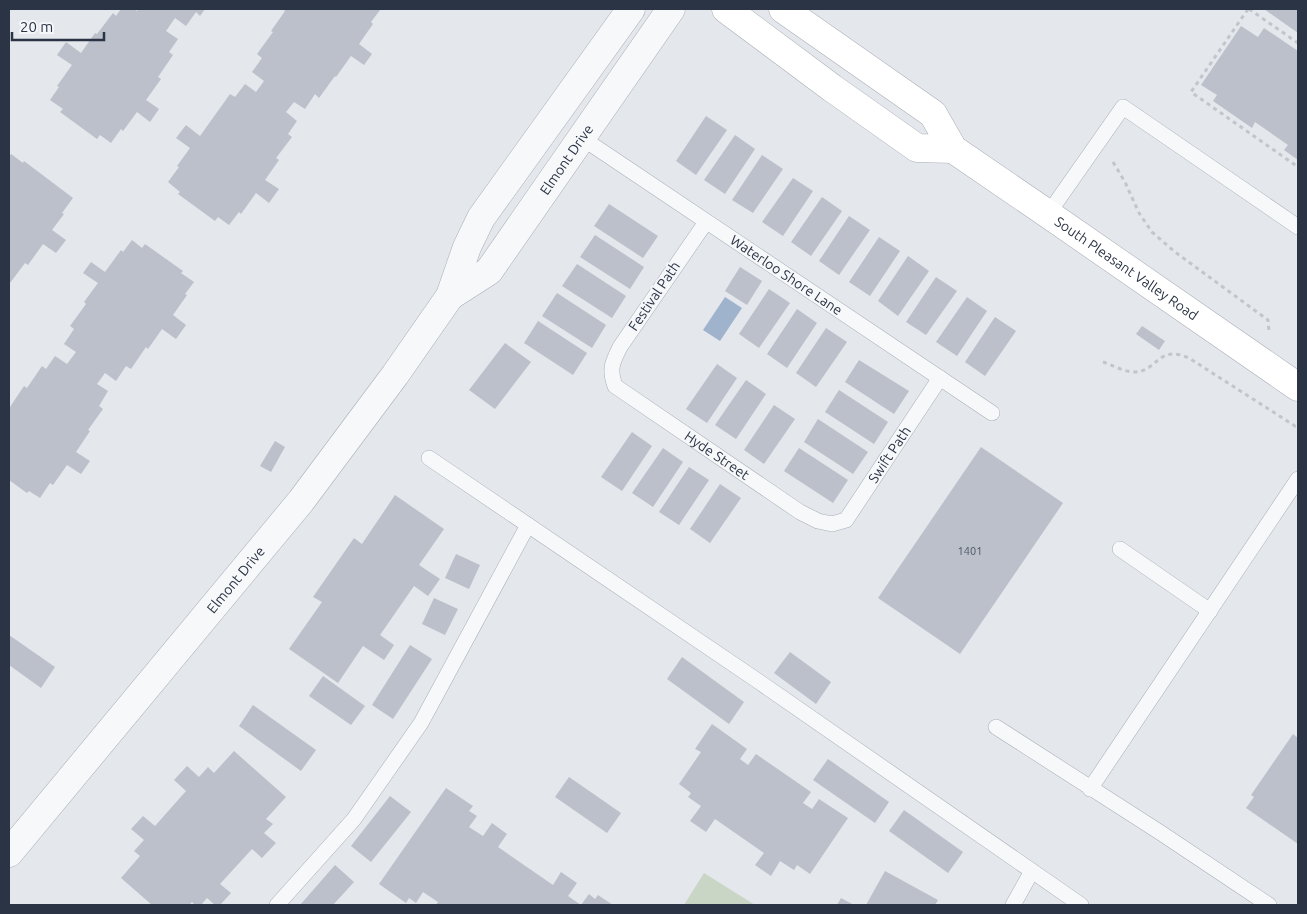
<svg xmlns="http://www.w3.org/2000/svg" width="1307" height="914" viewBox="0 0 1307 914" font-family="Ubuntu,sans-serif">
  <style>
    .green { fill: #c9d6c5 }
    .water { fill: #9fb4cc }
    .building { fill: #bbc0ca }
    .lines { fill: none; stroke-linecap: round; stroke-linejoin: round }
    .service-casing { stroke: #a9aeb7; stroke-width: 16 }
    .tertiary-casing { stroke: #a9aeb7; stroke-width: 29 }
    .secondary-casing { stroke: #a9aeb7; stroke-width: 29 }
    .path { stroke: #c2c5cb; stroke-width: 3; stroke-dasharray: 4 4; stroke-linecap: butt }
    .service { stroke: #f7f8fa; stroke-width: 15 }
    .tertiary { stroke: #f7f8fa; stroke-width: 28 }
    .secondary { stroke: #fff; stroke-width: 28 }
    .labels { text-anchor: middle; stroke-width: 4; stroke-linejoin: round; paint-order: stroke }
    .number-label { font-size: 11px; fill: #4f5766 }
    .street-label { font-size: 14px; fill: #2b3445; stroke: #f4f6f9 }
  </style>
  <rect width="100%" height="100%" fill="#e4e7ec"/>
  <polygon class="green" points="704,873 755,905 684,905"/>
  <polygon class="water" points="725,297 742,308 720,341 703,330"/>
  <g class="building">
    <polygon points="121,9 134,9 137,11 138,9 205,9 200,16 196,12 186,26 175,18 166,31 178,39 169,52 173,55 158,77 161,79 146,100 159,109 150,122 137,112 123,131 121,129 111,143 100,135 97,139 60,112 63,109 50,100 59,87 57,86 72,65 57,55 66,42 81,53 95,33 97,34 113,13 116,16"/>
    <polygon points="283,9 377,9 380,10 371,22 373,24 359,44 372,54 364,65 351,56 336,77 335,76 319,98 315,94 305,109 294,102 286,112 297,121 288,134 292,137 276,158 279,160 265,180 279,189 269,203 256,193 241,214 239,212 229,225 218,217 215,221 178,194 180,192 168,182 179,167 177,166 190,148 176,138 186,125 200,136 230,94 235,97 245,84 256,92 264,81 252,72 262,58 257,54 273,32 271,31 285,11"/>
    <polygon points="1264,9 1298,9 1298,33"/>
    <polygon points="1241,26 1258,37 1264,28 1298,51 1298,61 1297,63 1298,64 1298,160 1284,150 1288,145 1255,122 1252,128 1213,101 1217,95 1201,85"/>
    <polygon points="706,116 727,130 696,175 676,161"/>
    <polygon points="735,135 755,149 725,194 704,180"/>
    <polygon points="11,154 23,163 24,161 73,198 62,213 64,214 52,230 66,240 56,253 43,244 28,265 25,263 10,283 9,282 9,157"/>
    <polygon points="762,155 783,169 753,213 732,200"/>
    <polygon points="793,178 813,191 783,236 762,222"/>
    <polygon points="822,197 842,211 811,256 791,242"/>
    <polygon points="609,204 658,236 643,258 594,226"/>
    <polygon points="849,216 870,230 839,275 819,261"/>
    <polygon points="595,235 644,267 630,289 580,257"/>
    <polygon points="879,237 900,251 870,296 849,282"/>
    <polygon points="132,240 142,248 145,244 183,271 181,273 194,282 185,294 187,295 173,315 186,325 176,339 162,329 148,349 146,347 131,369 126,366 116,381 105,373 97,384 108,391 99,406 103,409 88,430 90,431 76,452 90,461 81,474 67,465 53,485 50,483 40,498 29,491 27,493 9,480 9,405 10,407 24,386 27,388 42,366 46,369 55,356 67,364 76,352 64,344 74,329 70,326 86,304 84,302 98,283 83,273 91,262 105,272 121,250 123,252"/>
    <polygon points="908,256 929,271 898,316 878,301"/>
    <polygon points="577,264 626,296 612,318 562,286"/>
    <polygon points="740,267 762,281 747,305 725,291"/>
    <polygon points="936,277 957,291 926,335 906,322"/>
    <polygon points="769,289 790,303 759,348 739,334"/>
    <polygon points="557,293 606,325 592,348 542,316"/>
    <polygon points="967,297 987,311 957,356 936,342"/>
    <polygon points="797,309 817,323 787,368 767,354"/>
    <polygon points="995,317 1016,331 985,376 965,362"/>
    <polygon points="538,321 587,353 573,375 524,343"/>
    <polygon points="1142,326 1165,341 1159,350 1136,334"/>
    <polygon points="826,328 847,342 816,387 796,373"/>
    <polygon points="505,343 531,362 495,409 469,390"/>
    <polygon points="859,360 909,391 894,414 845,382"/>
    <polygon points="717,364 737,378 707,423 686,409"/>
    <polygon points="746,380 766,394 736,439 715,425"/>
    <polygon points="839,390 888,422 874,444 825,412"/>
    <polygon points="774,405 795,419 764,464 744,450"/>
    <polygon points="818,419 868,452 853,474 804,442"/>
    <polygon points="632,432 652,446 622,491 601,477"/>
    <polygon points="275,441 285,447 271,472 260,466"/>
    <polygon points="981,447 1063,503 960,654 878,598"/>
    <polygon points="663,448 683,462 653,507 632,493"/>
    <polygon points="799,448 848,480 833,503 784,471"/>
    <polygon points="689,467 709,480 679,525 659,512"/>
    <polygon points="720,484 741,498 710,543 690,529"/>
    <polygon points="395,495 444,529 419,565 440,579 428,596 414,586 380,635 394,645 384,660 363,646 338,683 289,649 322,602 313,597 354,538 362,544"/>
    <polygon points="456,554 480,565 469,589 445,578"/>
    <polygon points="434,598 458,609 445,635 422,624"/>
    <polygon points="9,635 55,667 41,688 9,665"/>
    <polygon points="410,645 432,659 393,719 372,705"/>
    <polygon points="790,652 831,682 816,704 774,673"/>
    <polygon points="682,657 744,702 729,724 667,679"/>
    <polygon points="323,676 365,706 351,725 309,696"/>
    <polygon points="253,705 316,750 301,771 239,726"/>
    <polygon points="712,724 747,749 740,759 748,765 756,754 811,792 803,803 812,809 819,799 848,818 810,874 797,865 794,870 780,861 771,876 755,865 764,853 715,819 706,832 690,821 701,806 688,797 691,793 679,784 701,752 695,749"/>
    <polygon points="1293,734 1298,738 1298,844 1246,808 1254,797 1251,795"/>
    <polygon points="234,751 286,797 266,819 273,824 264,833 276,843 262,858 252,849 220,884 231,893 220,905 215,905 207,898 201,905 195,905 192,902 189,905 152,905 121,878 140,856 134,851 144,840 131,829 143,816 155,826 186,791 174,780 187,766 199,777 208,767 214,773"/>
    <polygon points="828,759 889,802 875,823 813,780"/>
    <polygon points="569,777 621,813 607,833 555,797"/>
    <polygon points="446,788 473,806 469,811 477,816 469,827 483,836 492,823 507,834 498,847 553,885 561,872 577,883 568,896 581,905 436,905 438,902 423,892 416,903 409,898 406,903 379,884"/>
    <polygon points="390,796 411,812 371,862 351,846"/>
    <polygon points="904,810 963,852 948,873 889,831"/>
    <polygon points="335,865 354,882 333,905 300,905"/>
    <polygon points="885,871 938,900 935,905 866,905"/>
    <polygon points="589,894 595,899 598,895 613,905 581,905"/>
    <polygon points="841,898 854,905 837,905"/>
  </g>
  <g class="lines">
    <defs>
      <g id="service">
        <path id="s1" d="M582 138 992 413"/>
        <polyline points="1048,214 1123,107 1298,227"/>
        <path id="s2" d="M706 222 620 347C612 363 609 369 615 386L800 512 818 521 832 524 846 520 940 378"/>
        <polyline points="429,458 758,681 1081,905"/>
        <polyline points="1120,549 1210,611"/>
        <polyline points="996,727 1161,833 1269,905"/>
        <polyline points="1090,789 1298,479"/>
        <polyline points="277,905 354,819 421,723 528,525"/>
        <polyline points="1013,905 1032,871"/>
      </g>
      <g id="tertiary">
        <path id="s3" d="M450 296 489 271 671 9"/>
        <path id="s4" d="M9 853 301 501 395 375 450 296 467 247 481 218 631 9"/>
      </g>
      <g id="secondary">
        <polyline points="726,9 832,88 917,148 953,149"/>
        <path id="s5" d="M783 9 933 114 953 149 1048 214 1298 387"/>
      </g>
    </defs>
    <use href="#service" class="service-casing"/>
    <use href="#tertiary" class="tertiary-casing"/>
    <use href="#secondary" class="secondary-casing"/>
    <g class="path">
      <polyline points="1248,9 1191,92 1298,167"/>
      <polyline points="1249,9 1298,43"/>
      <polyline points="1113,162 1125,182 1139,213 1152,232 1175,252 1268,320 1269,332"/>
      <path d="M1103 362C1112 365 1124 372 1134 372 1158 372 1157 344 1189 358L1295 426 1298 425"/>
    </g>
    <use href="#service" class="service"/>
    <use href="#tertiary" class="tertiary"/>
    <use href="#secondary" class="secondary"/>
  </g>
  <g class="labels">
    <g class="number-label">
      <text x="970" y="555">1401</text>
    </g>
    <g class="street-label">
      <text dy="5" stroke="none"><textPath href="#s3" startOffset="182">Elmont Drive</textPath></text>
      <text dy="5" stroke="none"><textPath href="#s5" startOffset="434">South Pleasant Valley Road</textPath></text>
      <text dy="5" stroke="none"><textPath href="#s1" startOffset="246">Waterloo Shore Lane</textPath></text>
      <text transform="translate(654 296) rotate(-56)" y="5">Festival Path</text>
      <text dy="5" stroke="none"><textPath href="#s2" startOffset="316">Hyde Street</textPath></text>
      <text dy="5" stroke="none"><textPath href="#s2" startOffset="544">Swift Path</textPath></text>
      <text dy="5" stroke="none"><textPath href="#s4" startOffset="355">Elmont Drive</textPath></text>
    </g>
  </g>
  <rect width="1307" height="914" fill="none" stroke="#2b3445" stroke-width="20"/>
  <path d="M12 32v8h92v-8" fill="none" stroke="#2b3445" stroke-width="2.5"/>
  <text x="20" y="32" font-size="15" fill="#2b3445" stroke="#f4f6f9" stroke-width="4" paint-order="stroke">20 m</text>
</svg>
